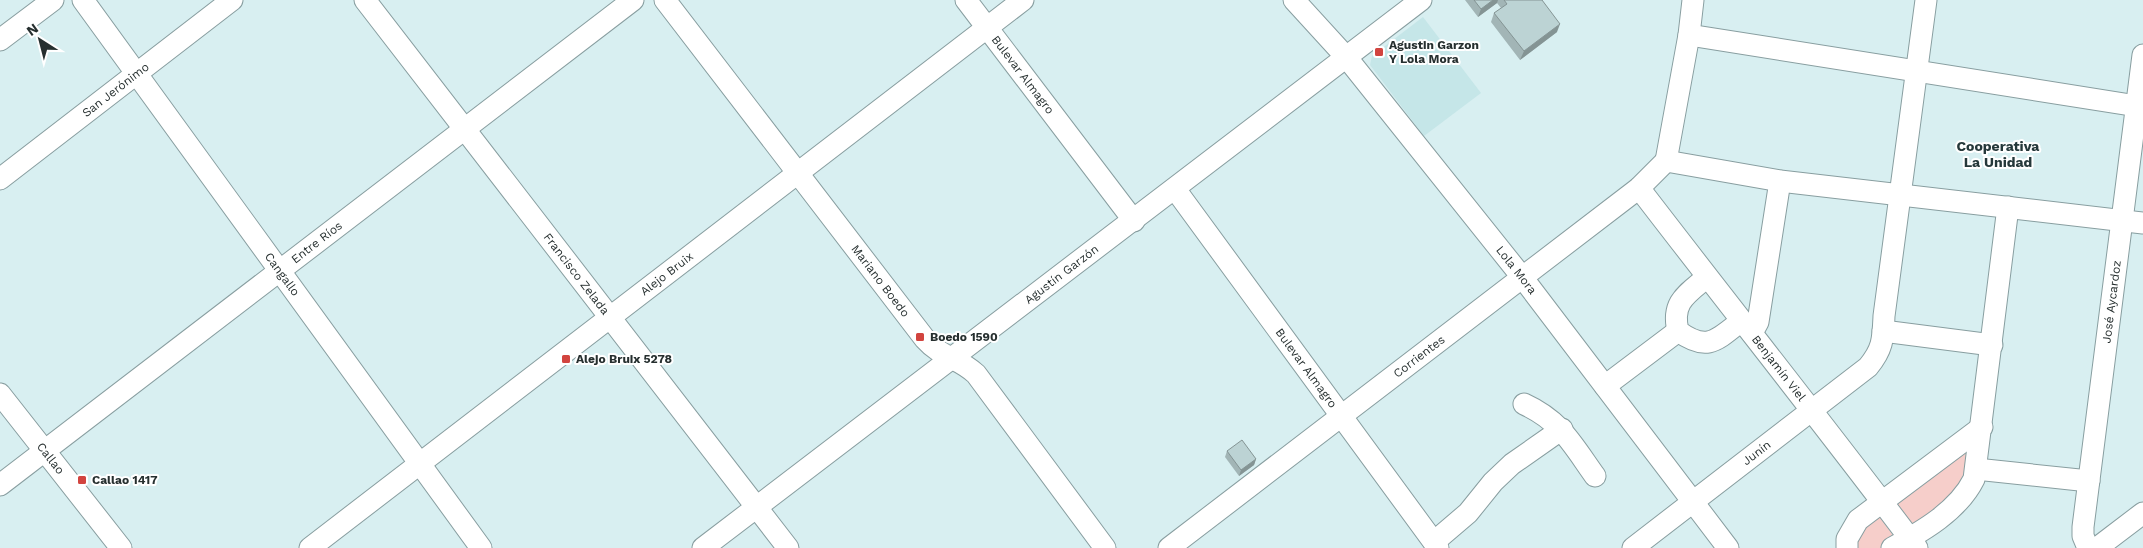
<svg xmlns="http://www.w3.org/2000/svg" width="2143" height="548" viewBox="0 0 2143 548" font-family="'Work Sans',sans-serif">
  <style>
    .built { fill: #c5e6e8 }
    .green { fill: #f6ceca }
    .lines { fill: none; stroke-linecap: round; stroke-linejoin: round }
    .minor-casing { stroke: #889ea0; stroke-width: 23 }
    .minor { stroke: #fff; stroke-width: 21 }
    .wall { fill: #a2b5b6 }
    .shaded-wall { fill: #849494 }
    .building { fill: #bcd3d4; stroke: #849494 }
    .poi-dot { fill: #d2443f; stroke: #fff; stroke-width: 2 }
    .labels { text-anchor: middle; stroke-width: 4; stroke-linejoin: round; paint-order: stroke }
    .poi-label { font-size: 12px; font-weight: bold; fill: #262f2f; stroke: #fff; text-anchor: start }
    .street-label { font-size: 12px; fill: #262f2f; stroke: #fff }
    .neighbourhood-label { font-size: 14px; font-weight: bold; fill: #25383a; stroke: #fff }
  </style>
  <rect width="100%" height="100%" fill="#d8eff1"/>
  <polygon class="built" points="1423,17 1481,93 1424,136 1370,65 1372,56"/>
  <g class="green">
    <polygon points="1975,444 1956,493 1914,529 1908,525 1895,500"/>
    <polygon points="1878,514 1897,541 1881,548 1855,548 1854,538"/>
  </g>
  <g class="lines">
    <defs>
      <g id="minor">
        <path id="s1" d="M83 0 481 548"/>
        <path id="s2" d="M365 0 788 548"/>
        <path id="s3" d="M665 0 925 339C942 358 959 358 976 374L1105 548"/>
        <path id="s4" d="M966 0 1134 221"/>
        <path id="s5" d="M1294 0 1347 58 1522 277 1728 548"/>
        <polyline points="1689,35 2137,106"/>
        <polyline points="0,40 53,0"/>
        <polyline points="1666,161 1780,181 2143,223"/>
        <polyline points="1666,161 1689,35 1693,0"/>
        <path id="s6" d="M0 179 232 0"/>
        <path id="s7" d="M1639 188C1731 308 1826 427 1917 548"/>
        <path id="s8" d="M1175 189 1438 548"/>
        <path d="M1707 277C1687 294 1671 302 1678 331 1707 352 1716 341 1741 321"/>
        <polyline points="1883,331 1992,345"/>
        <polyline points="1752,333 1758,322 1780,181"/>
        <polyline points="1605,386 1678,331"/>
        <path id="s9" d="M0 394 121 548"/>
        <path d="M1524 404C1561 421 1572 444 1595 476"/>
        <polyline points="1976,469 2089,481"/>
        <path id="s10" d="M0 485 633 0"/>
        <polyline points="1434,542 1468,513 1493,482 1512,464 1562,429"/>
        <path id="s11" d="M310 548 1023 0"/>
        <path id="s12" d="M703 548 1421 0"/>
        <path id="s13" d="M1169 548 1639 188 1666 161"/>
        <path id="s14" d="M1633 548 1868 367C1883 349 1883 339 1884 316L1926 0"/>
        <polyline points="1847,548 1847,539 1858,520 1982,427"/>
        <path d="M1892 548C1923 531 1958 511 1974 479L2008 207"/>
        <path id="s15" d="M2088 548 2083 536V527L2143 55"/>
        <polyline points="2097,548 2143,513"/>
      </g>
    </defs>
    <use href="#minor" class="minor-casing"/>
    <use href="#minor" class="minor"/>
  </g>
  <g class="wall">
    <polygon points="1465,0 1542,0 1557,32 1520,60 1491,22 1494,13 1501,8 1497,3 1478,17"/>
    <polygon points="1227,451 1256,459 1254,465 1239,476 1225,457"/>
  </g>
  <g class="shaded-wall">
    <polygon points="1493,0 1498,0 1497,3 1478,17 1481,9"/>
    <polygon points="1560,24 1557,32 1520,60 1524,51"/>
    <polygon points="1256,459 1254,465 1239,476 1241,470"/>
  </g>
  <g class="building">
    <polygon points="1474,0 1493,0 1481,9"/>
    <polygon points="1504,0 1542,0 1560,24 1524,51 1494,13 1507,4"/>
    <polygon points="1242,440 1256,459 1241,470 1227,451"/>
  </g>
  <g class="poi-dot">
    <rect x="1374" y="47" width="10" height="10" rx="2.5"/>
    <rect x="915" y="332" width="10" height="10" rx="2.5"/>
    <rect x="561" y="354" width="10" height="10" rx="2.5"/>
    <rect x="77" y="475" width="10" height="10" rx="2.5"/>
  </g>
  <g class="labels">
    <g class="poi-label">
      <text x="1389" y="49">Agustin Garzon<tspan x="1389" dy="14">Y Lola Mora</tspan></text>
      <text x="930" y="341">Boedo 1590</text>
      <text x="576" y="363">Alejo Bruix 5278</text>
      <text x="92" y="484">Callao 1417</text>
    </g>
    <g class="street-label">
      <text dy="4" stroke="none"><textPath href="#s4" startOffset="94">Bulevar Almagro</textPath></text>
      <text dy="4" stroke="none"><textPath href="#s6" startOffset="146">San Jerónimo</textPath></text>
      <text dy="4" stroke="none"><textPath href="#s10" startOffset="399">Entre Ríos</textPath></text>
      <text dy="4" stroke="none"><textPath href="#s5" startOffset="350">Lola Mora</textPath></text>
      <text dy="4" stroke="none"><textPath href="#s11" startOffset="450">Alejo Bruix</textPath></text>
      <text dy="4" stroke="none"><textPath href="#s1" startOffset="339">Cangallo</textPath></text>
      <text dy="4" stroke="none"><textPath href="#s2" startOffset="346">Francisco Zelada</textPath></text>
      <text dy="4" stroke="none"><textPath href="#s12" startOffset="451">Agustín Garzón</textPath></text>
      <text dy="4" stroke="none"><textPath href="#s3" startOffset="354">Mariano Boedo</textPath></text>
      <text dy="4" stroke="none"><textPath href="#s15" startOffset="249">José Aycardoz</textPath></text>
      <text dy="4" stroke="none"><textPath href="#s13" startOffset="315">Corrientes</textPath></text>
      <text dy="4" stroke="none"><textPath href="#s7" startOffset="228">Benjamín Viel</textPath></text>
      <text dy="4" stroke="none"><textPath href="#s8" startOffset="222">Bulevar Almagro</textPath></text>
      <text dy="4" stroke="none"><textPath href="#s14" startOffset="156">Junín</textPath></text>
      <text dy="4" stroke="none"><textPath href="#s9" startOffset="82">Callao</textPath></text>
    </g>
    <g class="neighbourhood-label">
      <text x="1998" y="151">Cooperativa<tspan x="1998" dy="16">La Unidad</tspan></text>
    </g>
  </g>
  <g transform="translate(40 40) rotate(324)" stroke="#ffffff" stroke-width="4" paint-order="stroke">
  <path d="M0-4L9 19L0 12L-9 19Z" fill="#262f2f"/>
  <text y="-8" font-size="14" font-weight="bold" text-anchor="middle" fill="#262f2f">N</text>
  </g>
</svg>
